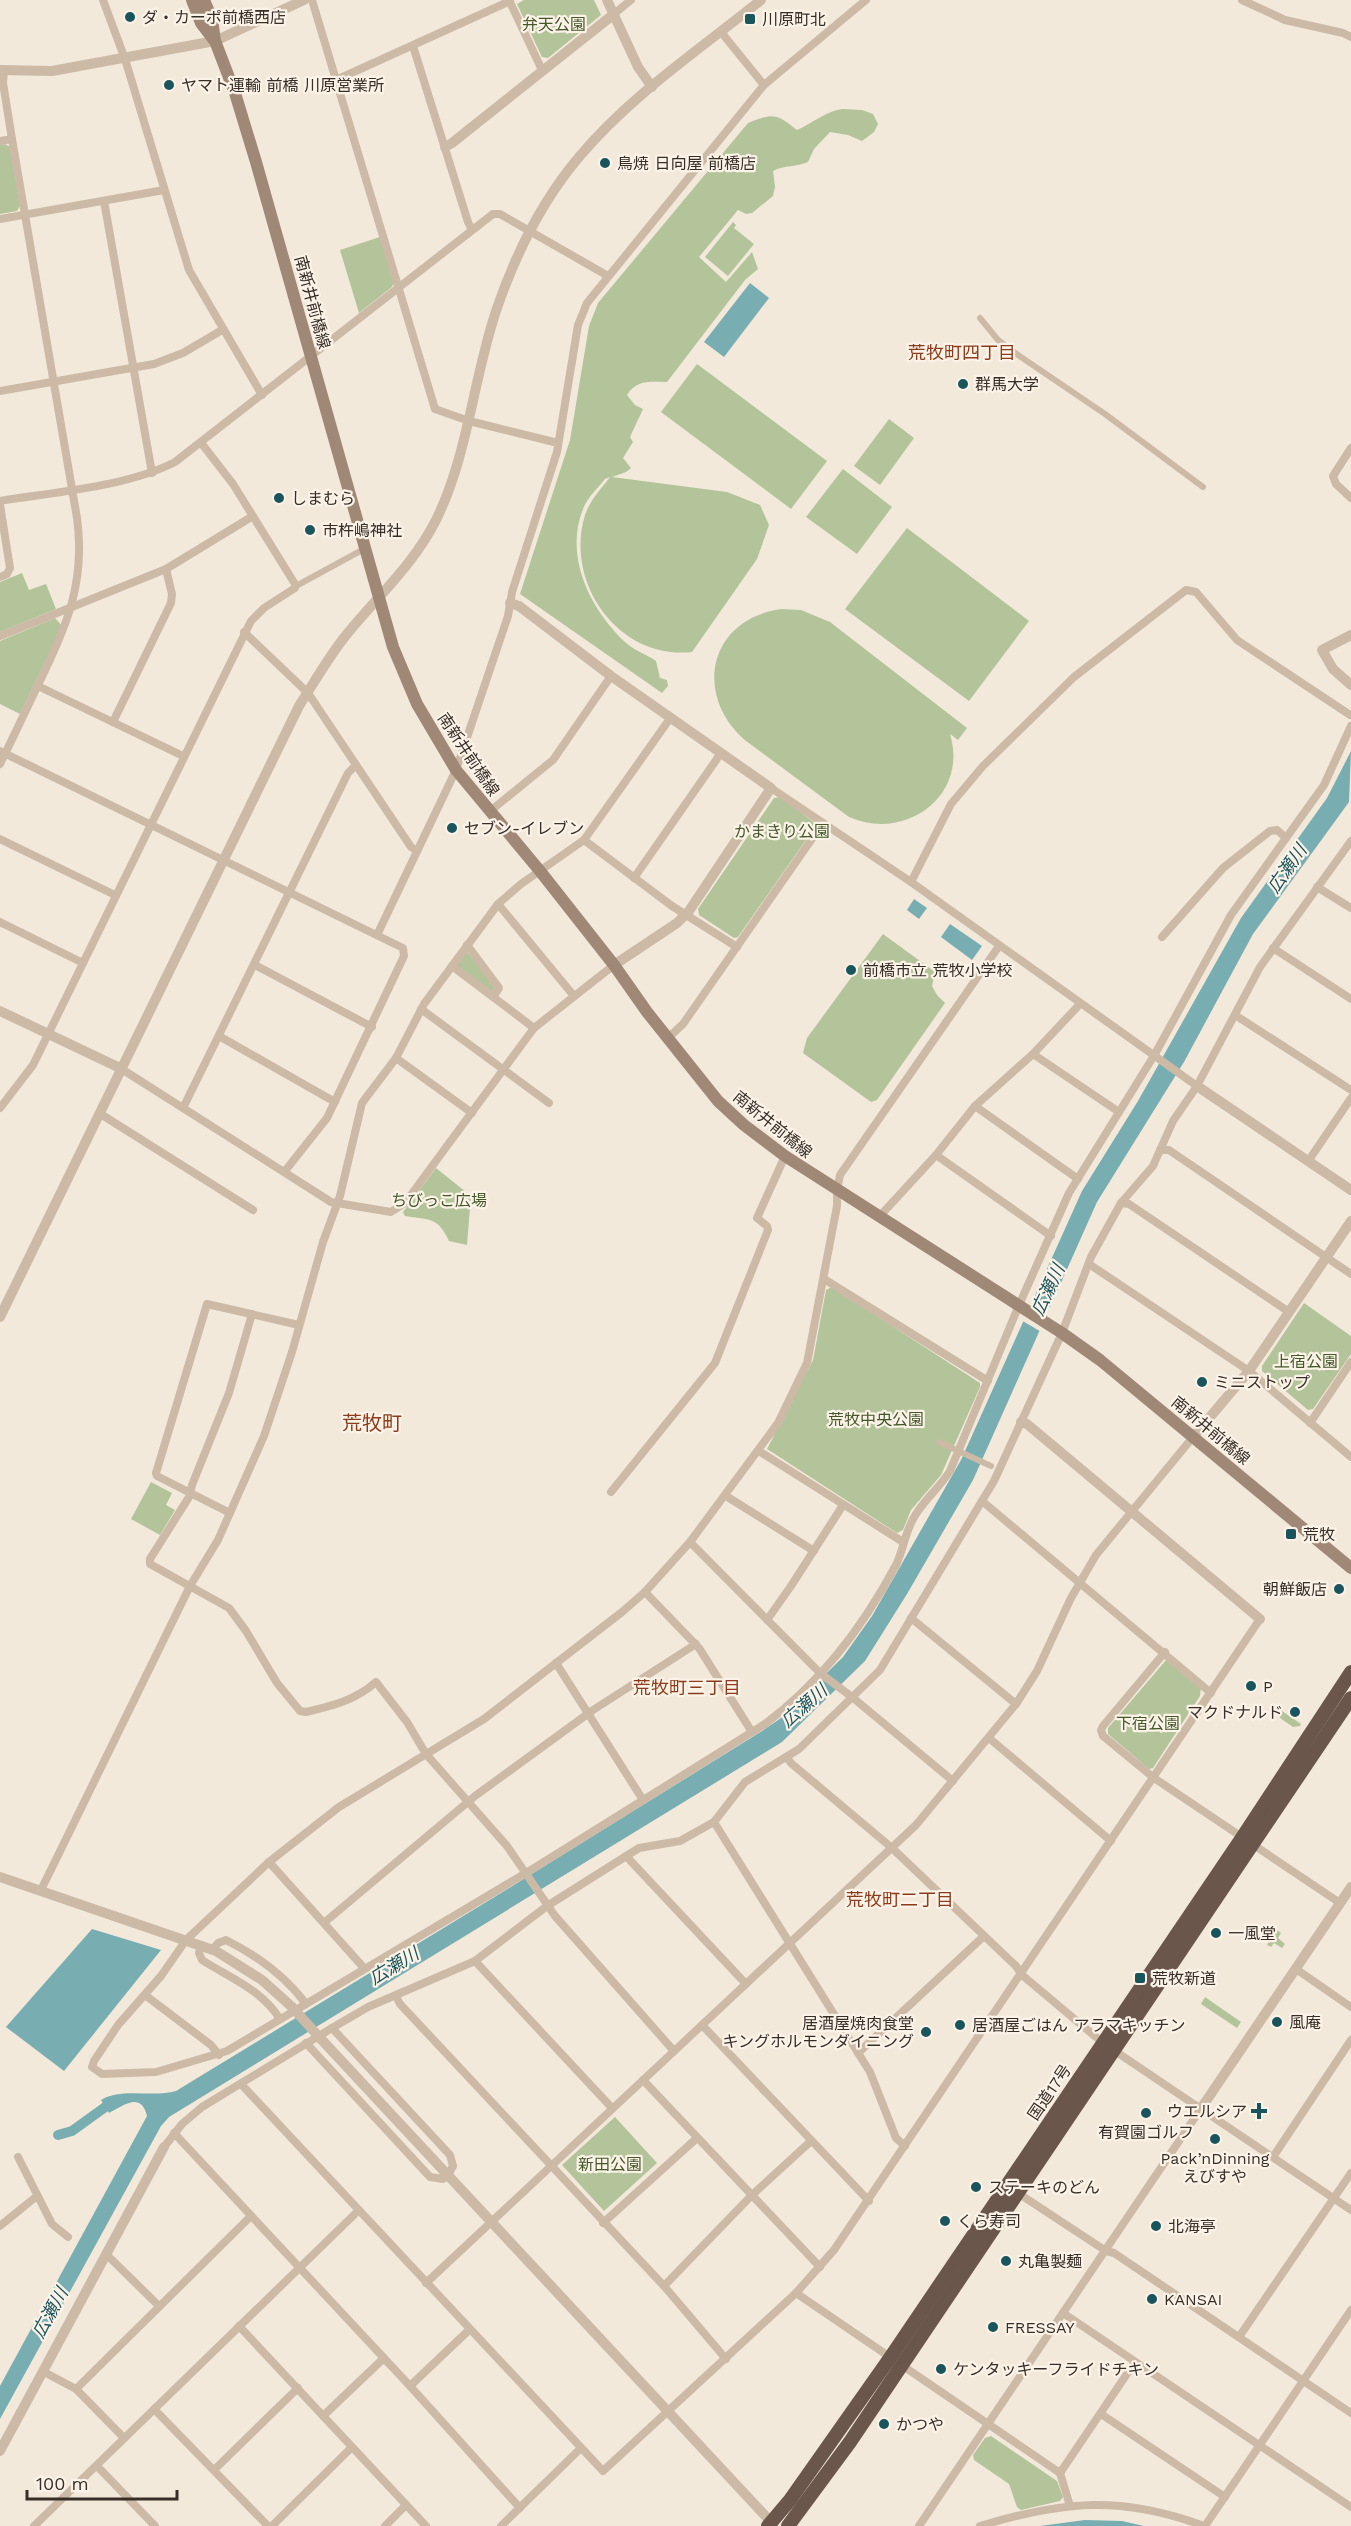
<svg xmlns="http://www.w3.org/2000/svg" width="1351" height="2526" viewBox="0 0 1351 2526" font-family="'Work Sans','Noto Sans JP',sans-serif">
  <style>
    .green { fill: #b3c49a }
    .water { fill: #78adb2 }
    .pier { fill: #f3e9db }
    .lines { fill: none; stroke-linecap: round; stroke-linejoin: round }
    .canal { stroke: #78adb2; stroke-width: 10 }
    .pedestrian { stroke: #ccbaa6; stroke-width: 6 }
    .minor { stroke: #ccbaa6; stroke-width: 8 }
    .tertiary { stroke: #ccbaa6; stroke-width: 10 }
    .secondary { stroke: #a08877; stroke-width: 12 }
    .trunk { stroke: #6a564b; stroke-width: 14 }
    .tertiary-bridge { stroke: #ccbaa6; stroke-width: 10 }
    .poi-dot { fill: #1a545c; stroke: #fbf3e8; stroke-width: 2 }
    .labels { text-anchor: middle; stroke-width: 4.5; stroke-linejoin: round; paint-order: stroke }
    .poi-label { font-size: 16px; fill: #382e28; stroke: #fbf3e8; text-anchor: start }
    .park-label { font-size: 16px; fill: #44582a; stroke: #fbf3e8 }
    .street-label { font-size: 16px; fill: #382e28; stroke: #fbf3e8 }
    .neighbourhood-label { font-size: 18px; fill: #8c3c1b; stroke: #fbf3e8 }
    .water-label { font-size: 18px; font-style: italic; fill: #1a545c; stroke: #fbf3e8 }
    .quarter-label { font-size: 20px; fill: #8c3c1b; stroke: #fbf3e8 }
  </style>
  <rect width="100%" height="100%" fill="#f3e9db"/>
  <g class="green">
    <polygon points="524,0 594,0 601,15 548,58 542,57 517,4"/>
    <path d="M842 109 862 110 873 114 878 124 874 132 862 141 848 135 830 132 814 149 808 162C796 167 785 165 773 171L775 187 773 196 752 213 746 214 738 210 699 257 726 282 752 252 758 269 745 280 667 382C651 382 637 379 627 395L635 405 643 409 630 437 633 442 623 458 631 468 626 472 612 477 727 492 760 505 769 525 757 559 692 652C619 660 564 583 585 515 590 500 601 489 610 477L605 479C598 488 587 498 583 509 564 556 590 609 625 642 633 650 646 654 656 661L660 678 667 680 668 686 662 693 520 594 570 440 589 326 598 303 748 123C773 113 776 113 797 130 813 123 826 111 842 109Z"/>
    <polygon points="5,144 10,147 20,206 17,211 0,214 0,145"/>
    <polygon points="733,222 736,225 734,228 754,244 728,276 705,257"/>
    <polygon points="380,237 394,282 392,287 359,313 340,250"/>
    <polygon points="697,364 827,461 791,509 661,412"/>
    <polygon points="889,419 914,438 880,485 854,466"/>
    <polygon points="843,469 892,507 857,554 806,517"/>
    <polygon points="907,528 1029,621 969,701 845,609"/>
    <polygon points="22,573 29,590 46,584 56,609 0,632 0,582"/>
    <path d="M782 609 801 610 830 622 967 728 958 740 950 734C969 796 905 842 849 817L746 741C692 695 709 618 782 609Z"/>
    <polygon points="55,618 62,626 20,714 0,704 0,641"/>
    <polygon points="780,797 815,823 815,827 738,937 734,938 699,915 698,909 774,798"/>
    <polygon points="883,934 935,972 932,986 937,995 945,1003 877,1100 871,1102 803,1053 807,1038"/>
    <polygon points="467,952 495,985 492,993 456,966"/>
    <path d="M436 1168 471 1196 467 1245 449 1241C438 1217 430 1220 405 1216L403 1212Z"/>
    <polygon points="832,1287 980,1383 980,1387 941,1475 911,1510 903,1530 897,1533 767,1449 813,1360 826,1290"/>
    <polygon points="1304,1303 1351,1336 1351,1354 1313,1409 1308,1410 1262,1371 1262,1366"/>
    <polygon points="151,1482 172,1493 166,1505 175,1510 160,1535 131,1519"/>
    <polygon points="1167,1659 1201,1688 1200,1696 1153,1768 1149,1769 1108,1734 1108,1728"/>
    <polygon points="1282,1711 1301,1724 1300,1726 1293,1727 1280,1718 1279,1715"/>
    <polygon points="1265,1929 1273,1935 1277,1930 1281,1933 1278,1938 1285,1944 1282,1948 1274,1943 1271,1947 1267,1945 1270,1940 1261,1934"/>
    <polygon points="1205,1997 1241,2022 1237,2028 1201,2004"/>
    <polygon points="615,2117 657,2163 604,2211 562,2165"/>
    <polygon points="991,2436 1057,2481 1063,2497 1060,2501 1021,2510 1017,2507 1009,2484 974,2460 973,2455 985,2438"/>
  </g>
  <g class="water">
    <polygon points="750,283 769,298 724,357 704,342"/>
    <path d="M1351 751 1349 802 1253 934 1184 1062 1097 1202 973 1480 907 1594 865 1661 782 1742 169 2117 161 2126 0 2419V2386L147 2116C141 2091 123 2106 109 2113L101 2100C122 2087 152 2098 176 2091L514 1885 762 1731 781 1718 843 1657 872 1616 961 1460 1082 1191 1138 1101 1241 918 1327 798Z"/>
    <polygon points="914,899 927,908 919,919 907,910"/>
    <polygon points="950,924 982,946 972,960 941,937"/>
    <polygon points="92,1929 161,1950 64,2071 6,2027"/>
    <polygon points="1085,2520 1122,2521 1144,2526 1040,2526"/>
  </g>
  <polygon class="pier" points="1032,1296 1053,1309 1043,1333 1021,1320"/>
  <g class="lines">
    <polyline class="canal" points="58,2135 72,2131 115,2100"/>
    <g class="pedestrian">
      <polyline points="980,318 998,340 1018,355 1105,414 1203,487"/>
      <polyline points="296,586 364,549"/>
      <polyline points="939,1442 991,1466"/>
    </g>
    <g class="minor">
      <polyline points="103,0 125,59 189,270 262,395"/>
      <polyline points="312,0 435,409 469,421 558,443"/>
      <polyline points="509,0 542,70"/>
      <polyline points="1242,0 1285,20 1343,33 1351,37"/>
      <polyline points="614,14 631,0"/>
      <polyline points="721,32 764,85"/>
      <polyline points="413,46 468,222 472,230"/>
      <polyline points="336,80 510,1"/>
      <polyline points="0,141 12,139"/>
      <polyline points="104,201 152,473"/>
      <polyline points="0,219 164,190"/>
      <polyline points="0,391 154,364 183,353 222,330"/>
      <polyline points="1351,448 1333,476 1336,484 1351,498"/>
      <path d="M0 501C55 492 126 487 175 462L493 214H500L608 276"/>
      <polyline points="0,505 10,568 7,574 0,577"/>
      <polyline points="244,632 308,693 411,847 417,851"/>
      <polyline points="0,636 166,569 253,516"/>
      <polyline points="38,686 183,756"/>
      <polyline points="113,722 171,603 172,594 166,569"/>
      <polyline points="0,751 403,948 404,956 327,1118 285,1171"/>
      <path d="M0 764C13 738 25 712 38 685 66 628 86 583 77 518L12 139 3 83 4 71"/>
      <polyline points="771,788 911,882 1197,1086"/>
      <polyline points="489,812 553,760 611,676"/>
      <polyline points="0,839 115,895"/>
      <polyline points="584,840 672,906 737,947"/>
      <polyline points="634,878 721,753"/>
      <polyline points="911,882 951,804 983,766 1074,677 1186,590 1196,592 1237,640 1350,715"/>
      <polyline points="1317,887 1351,908"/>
      <polyline points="498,904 574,996"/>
      <polyline points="0,922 83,963"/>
      <polyline points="377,935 456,770 508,616 512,592 557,452 578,325 587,303 764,85 866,0"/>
      <polyline points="1162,937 1223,868 1270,831 1277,830 1286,838"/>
      <polyline points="467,945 499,988 493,997"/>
      <path d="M999 946 840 1175 837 1190V1206L807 1363 778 1423 690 1542 645 1592 622 1612 484 1719 339 1807 269 1862 186 1940 161 1976 118 2025 94 2061 92 2067 102 2074 156 2072 227 2051 531 1870 765 1724C820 1683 864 1625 896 1565 904 1549 905 1530 916 1514 926 1498 940 1487 950 1471L1019 1305 1069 1193 1155 1054 1231 915 1324 785 1351 726"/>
      <polyline points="1273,948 1351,999"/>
      <polyline points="255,965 372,1027"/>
      <polyline points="452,966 534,1028"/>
      <polyline points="421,1009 549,1103"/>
      <polyline points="1235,1015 1351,1090"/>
      <polyline points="219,1036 335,1102"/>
      <polyline points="668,1038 683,1024 823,823"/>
      <polyline points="1033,1054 1119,1112"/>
      <polyline points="396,1058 472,1113"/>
      <polyline points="120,1068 331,1202 391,1212 405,1203 534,1028 614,965"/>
      <polyline points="975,1106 1078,1179"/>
      <polyline points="0,1108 33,1065 251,621 264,608 295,588 295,584 233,484 202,444"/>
      <polyline points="183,1108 348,773 356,765"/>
      <polyline points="99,1113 253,1210"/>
      <polyline points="1160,1150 1169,1150 1351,1274"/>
      <polyline points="936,1155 1051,1236"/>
      <polyline points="1309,1160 1351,1098"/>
      <polyline points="1121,1203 1129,1204 1289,1312"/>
      <polyline points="879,1217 936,1155 975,1106 1033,1054 1080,1004"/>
      <polyline points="1089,1264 1249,1371 1351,1457"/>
      <polyline points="824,1279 988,1381"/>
      <path d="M252 1314 229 1393 192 1485 189 1497 150 1559V1564L229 1608 246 1631 277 1683 300 1711 306 1712C332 1706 356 1700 376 1682L407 1722 426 1754 507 1846 555 1916 674 2051"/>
      <polyline points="1310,1423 1351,1362"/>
      <polyline points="759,1451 903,1542"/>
      <polyline points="611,1492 715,1363 768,1230 767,1226 757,1218 785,1156"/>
      <polyline points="726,1496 814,1551"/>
      <polyline points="982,1501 1211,1693"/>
      <polyline points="230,1513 157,1476 156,1473 207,1304 299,1325"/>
      <polyline points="690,1542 820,1673 852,1697 953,1781"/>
      <polyline points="645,1592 699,1648 752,1732"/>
      <polyline points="911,1618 1016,1704"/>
      <polyline points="767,1620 791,1586 843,1505"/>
      <polyline points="1165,1652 1103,1726 1101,1730 1103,1736 1154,1778 1340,1903"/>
      <polyline points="556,1663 643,1800"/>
      <polyline points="989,1738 1111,1841"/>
      <polyline points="786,1757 792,1764 892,1848 1016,1966 1022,1975 1103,2043 1351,2210"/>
      <polyline points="714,1822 870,2072 896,2138 905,2146"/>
      <polyline points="626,1856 746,1984"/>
      <polyline points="269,1862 364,1968"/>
      <polyline points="41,1890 190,1586 218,1540 264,1436 292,1352 323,1242 340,1196 362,1103 396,1058 424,1004 498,904 521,884 584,840 671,717"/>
      <polyline points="325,1922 475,1796 593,1710 696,1644"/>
      <path d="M201 1945 199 1953 202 1960C230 1978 261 1989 280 2019"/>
      <path d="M213 1949 218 1943 226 1940C256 1955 286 1977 306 2004"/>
      <polyline points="475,1961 612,2108"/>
      <polyline points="1296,1969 1351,2007"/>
      <polyline points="145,1995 211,2045 219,2055"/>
      <polyline points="396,1996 400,2004 664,2286 726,2359"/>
      <polyline points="702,2025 869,2201"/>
      <polyline points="306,2043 430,2177 443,2179 448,2175 453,2166 450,2155 332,2028"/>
      <polyline points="858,2053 984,1936"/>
      <polyline points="643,2080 820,2267"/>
      <polyline points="241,2084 603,2471 796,2293 834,2250 1260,1619"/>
      <polyline points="174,2133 410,2386 520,2508"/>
      <polyline points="164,2147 182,2124 202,2107 332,2028 368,2007 475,1961 547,1906 639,1848 680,1841 714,1822 745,1782 799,1749 880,1670 994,1481 1062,1333 1091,1257 1121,1203 1153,1166 1173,1121 1197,1086 1260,967 1351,841"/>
      <polyline points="18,2157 52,2224 68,2237"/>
      <polyline points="1273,2157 1351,2040"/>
      <polyline points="1018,2193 1106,2251 1114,2253 1351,2413"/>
      <polyline points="603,2223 697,2138"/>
      <polyline points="0,2226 37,2196"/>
      <polyline points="106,2254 159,2306"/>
      <polyline points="426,2283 916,1825 1016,1704 1037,1671 1071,1598 1096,1555 1193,1437"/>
      <polyline points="664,2286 751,2196 811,2141"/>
      <polyline points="796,2293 1060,2473 1070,2506"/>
      <polyline points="1063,2313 1351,2507"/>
      <polyline points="239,2326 426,2526"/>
      <polyline points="1239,2337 1351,2173"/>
      <polyline points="44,2372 76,2389 124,2438"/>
      <polyline points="410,2386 469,2330"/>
      <polyline points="76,2389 251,2216"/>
      <polyline points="154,2409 268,2526"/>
      <polyline points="1101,2414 1225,2497"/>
      <polyline points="323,2416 384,2358"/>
      <polyline points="97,2466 155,2526"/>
      <polyline points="214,2470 298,2388"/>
      <polyline points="1060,2473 1135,2362"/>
      <polyline points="34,2526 359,2210"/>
      <polyline points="272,2526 352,2447"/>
      <polyline points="385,2526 406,2505"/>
      <polyline points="501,2526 580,2449"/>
      <polyline points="919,2526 1200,2110"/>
      <path d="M980 2526C1063 2501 1121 2495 1204 2526"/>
      <polyline points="1205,2526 1351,2310"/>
    </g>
    <g class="tertiary">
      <polyline points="607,0 638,67 652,87"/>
      <polyline points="0,70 52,71 215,41 304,0"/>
      <polyline points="445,147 452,143 614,14"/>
      <polyline points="510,603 519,606 611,676 771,788 689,911 677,923 614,965"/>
      <polyline points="1351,635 1322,650 1333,669 1351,685"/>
      <polyline points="0,1011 120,1068"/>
      <polyline points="1197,1086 1351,1190"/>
      <path d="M0 1317 299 706C315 681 329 656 347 634 378 596 414 564 436 520 468 455 473 380 496 311 515 255 541 202 579 157 630 96 699 50 761 0"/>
      <polyline points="1021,1422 1027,1424 1260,1619"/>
      <polyline points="1193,1437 1249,1371 1351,1221"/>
      <polyline points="0,1877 216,1951 262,1980 292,2007"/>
      <polyline points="321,2039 771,2522"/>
      <polyline points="1200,2110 1351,1887"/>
      <polyline points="0,2451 164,2147"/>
    </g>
    <g class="secondary">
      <polyline points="192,0 201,23 214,40"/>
      <polyline points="204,0 212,19 215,41 235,93 256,162 393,647 417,704 456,770 540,871 614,965 647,1012 718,1101 744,1125 785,1156 1062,1333 1100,1360 1351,1568"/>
    </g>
    <g class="trunk">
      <polyline points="768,2526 790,2500 890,2358 1242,1838 1351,1672"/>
      <polyline points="788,2526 850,2442 1351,1698"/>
    </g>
    <polyline class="tertiary-bridge" points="292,2007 321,2039"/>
  </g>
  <g class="poi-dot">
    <circle cx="130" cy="17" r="6"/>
    <rect x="744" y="13" width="12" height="12" rx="3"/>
    <circle cx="169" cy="85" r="6"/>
    <circle cx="605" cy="163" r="6"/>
    <circle cx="963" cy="384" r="6"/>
    <circle cx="279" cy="498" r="6"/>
    <circle cx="310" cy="530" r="6"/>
    <circle cx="452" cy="828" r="6"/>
    <circle cx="851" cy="970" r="6"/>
    <circle cx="1202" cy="1382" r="6"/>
    <rect x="1285" y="1528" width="12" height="12" rx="3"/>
    <circle cx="1339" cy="1589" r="6"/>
    <circle cx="1251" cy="1686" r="6"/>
    <circle cx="1295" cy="1712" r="6"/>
    <circle cx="1216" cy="1933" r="6"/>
    <rect x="1134" y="1972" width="12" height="12" rx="3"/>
    <circle cx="1277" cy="2022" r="6"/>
    <circle cx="960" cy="2025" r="6"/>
    <circle cx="926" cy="2032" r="6"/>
    <path d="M1256 2102h6v6h6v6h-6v6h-6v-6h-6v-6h6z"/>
    <circle cx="1146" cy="2113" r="6"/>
    <circle cx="1215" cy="2139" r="6"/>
    <circle cx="976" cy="2187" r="6"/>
    <circle cx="945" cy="2221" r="6"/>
    <circle cx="1156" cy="2226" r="6"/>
    <circle cx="1006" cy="2261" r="6"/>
    <circle cx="1152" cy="2299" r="6"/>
    <circle cx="993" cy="2327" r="6"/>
    <circle cx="941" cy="2369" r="6"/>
    <circle cx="884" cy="2424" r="6"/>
  </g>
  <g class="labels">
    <g class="poi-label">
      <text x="142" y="23">ダ・カーポ前橋西店</text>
      <text x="762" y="25">川原町北</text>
      <text x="181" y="91">ヤマト運輸 前橋 川原営業所</text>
      <text x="617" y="169">鳥焼 日向屋 前橋店</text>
      <text x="975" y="390">群馬大学</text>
      <text x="291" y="504">しまむら</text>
      <text x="322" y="536">市杵嶋神社</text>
      <text x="464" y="834">セブン-イレブン</text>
      <text x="863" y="976">前橋市立 荒牧小学校</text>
      <text x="1214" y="1388">ミニストップ</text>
      <text x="1303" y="1540">荒牧</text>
      <text x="1327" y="1595" text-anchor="end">朝鮮飯店</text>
      <text x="1263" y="1692">P</text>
      <text x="1283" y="1718" text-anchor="end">マクドナルド</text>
      <text x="1228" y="1939">一風堂</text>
      <text x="1152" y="1984">荒牧新道</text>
      <text x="1289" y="2028">風庵</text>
      <text x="914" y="2029" text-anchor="end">居酒屋焼肉食堂<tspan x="914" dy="18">キングホルモンダイニング</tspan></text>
      <text x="972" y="2031">居酒屋ごはん アラマキッチン</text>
      <text x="1247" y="2117" text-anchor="end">ウエルシア</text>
      <text x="1146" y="2138" text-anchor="middle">有賀園ゴルフ</text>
      <text x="1215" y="2164" text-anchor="middle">Pack’nDinning<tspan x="1215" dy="18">えびすや</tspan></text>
      <text x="988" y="2193">ステーキのどん</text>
      <text x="957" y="2227">くら寿司</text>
      <text x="1168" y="2232">北海亭</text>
      <text x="1018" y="2267">丸亀製麺</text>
      <text x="1164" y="2305">KANSAI</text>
      <text x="1005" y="2333">FRESSAY</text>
      <text x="953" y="2375">ケンタッキーフライドチキン</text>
      <text x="896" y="2430">かつや</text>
    </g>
    <g class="park-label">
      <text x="554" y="30">弁天公園</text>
      <text x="782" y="837">かまきり公園</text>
      <text x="439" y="1206">ちびっこ広場</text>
      <text x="1306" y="1367">上宿公園</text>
      <text x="876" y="1425">荒牧中央公園</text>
      <text x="1148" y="1729">下宿公園</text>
      <text x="610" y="2170">新田公園</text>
    </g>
    <g class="street-label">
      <text transform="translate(313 302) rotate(75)" y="6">南新井前橋線</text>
      <text transform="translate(469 754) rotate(56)" y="6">南新井前橋線</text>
      <text transform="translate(773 1124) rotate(39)" y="6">南新井前橋線</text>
      <text transform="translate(1211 1430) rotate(40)" y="6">南新井前橋線</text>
      <text transform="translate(1049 2092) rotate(-56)" y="6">国道17号</text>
    </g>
    <g class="neighbourhood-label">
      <text x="962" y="359">荒牧町四丁目</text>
      <text x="687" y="1694">荒牧町三丁目</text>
      <text x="900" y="1906">荒牧町二丁目</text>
    </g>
    <g class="water-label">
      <text transform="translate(1287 869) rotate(-55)" y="6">広瀬川</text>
      <text transform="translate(1048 1290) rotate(-65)" y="6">広瀬川</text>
      <text transform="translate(804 1706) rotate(-41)" y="6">広瀬川</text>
      <text transform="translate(394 1966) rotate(-31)" y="6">広瀬川</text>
      <text transform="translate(50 2313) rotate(-61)" y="6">広瀬川</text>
    </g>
    <g class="quarter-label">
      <text x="372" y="1430">荒牧町</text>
    </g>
  </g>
  <path d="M27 2490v9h150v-9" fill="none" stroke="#382e28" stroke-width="3"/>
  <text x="36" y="2490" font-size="18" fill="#382e28" stroke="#fbf3e8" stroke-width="4.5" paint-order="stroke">100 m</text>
</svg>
